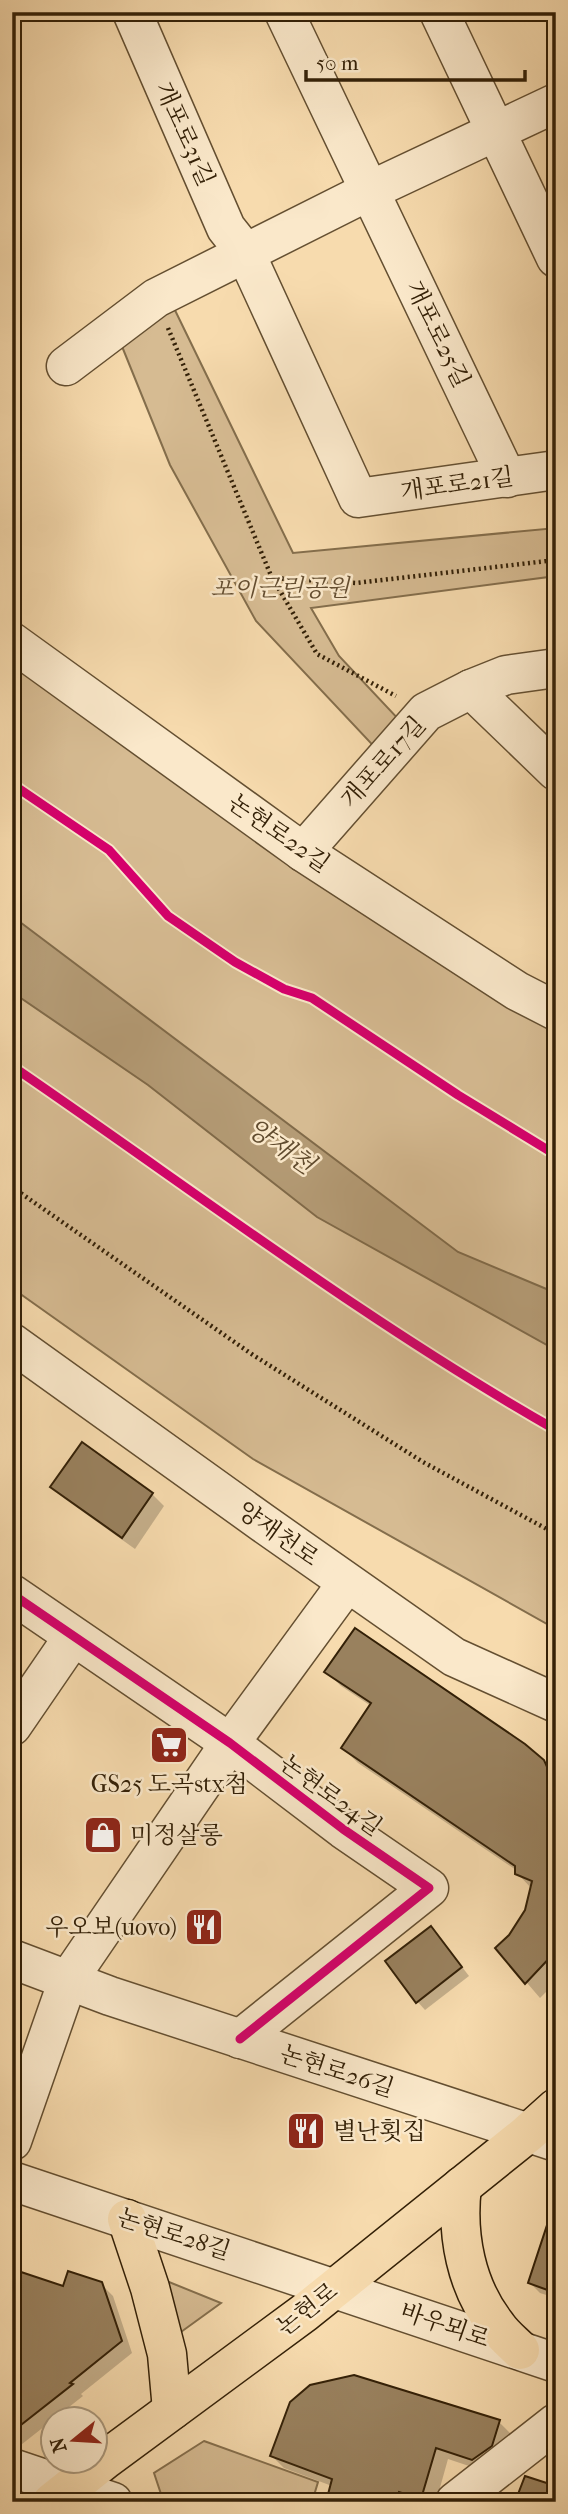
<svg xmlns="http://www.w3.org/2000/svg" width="568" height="2514" viewBox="0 0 568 2514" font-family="'IM FELL French Canon','Noto Serif KR',serif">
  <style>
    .green { fill: #d6bb92; stroke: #846e4c; stroke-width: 2 }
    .water { fill: #b49b75; stroke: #806a49; stroke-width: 2 }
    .shadow { fill: #0003 }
    .building { fill: #99815e; stroke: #332007; stroke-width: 2 }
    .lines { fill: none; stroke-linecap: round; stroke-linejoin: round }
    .minor-casing { stroke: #644f31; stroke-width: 41 }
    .major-casing { stroke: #332007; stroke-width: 41 }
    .path { stroke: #332007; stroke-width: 4.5; stroke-dasharray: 2 3.5; stroke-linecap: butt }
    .minor { stroke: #fae8ca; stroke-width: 38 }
    .major { stroke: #f7dbae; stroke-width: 38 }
    .cycleway-casing { stroke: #fae8ca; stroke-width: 13 }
    .cycleway { stroke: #d6006c; stroke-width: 9 }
    .labels { text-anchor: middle; stroke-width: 5; stroke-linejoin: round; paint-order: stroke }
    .street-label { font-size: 24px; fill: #332007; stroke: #fae8ca }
    .park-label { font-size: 24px; font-style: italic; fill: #644e31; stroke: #fae8ca }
    .poi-label { font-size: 24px; fill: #332007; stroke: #fae8ca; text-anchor: start }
    .water-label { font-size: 26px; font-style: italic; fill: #604b2e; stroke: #fae8ca }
  </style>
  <rect width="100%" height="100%" fill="#f7dbae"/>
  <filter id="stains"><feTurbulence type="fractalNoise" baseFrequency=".00286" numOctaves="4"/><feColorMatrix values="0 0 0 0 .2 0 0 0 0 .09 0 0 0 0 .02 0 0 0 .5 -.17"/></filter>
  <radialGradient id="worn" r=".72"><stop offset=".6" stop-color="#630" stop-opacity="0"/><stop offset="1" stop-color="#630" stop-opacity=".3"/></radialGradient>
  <g class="green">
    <polygon points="171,302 293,553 556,528 556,576 311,608 339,656 403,724 382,755 256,621 170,465 119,339"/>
    <polygon points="12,664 556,1022 556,1629 253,1459 12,1288"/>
    <polygon points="164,2280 221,2303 181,2332"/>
    <polygon points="204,2441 318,2482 312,2502 163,2500 154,2473"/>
  </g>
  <polygon class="water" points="12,916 458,1252 556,1293 556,1350 317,1217 148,1085 12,992"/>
  <g class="shadow">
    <polygon points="82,1445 152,1494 164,1506 135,1549 65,1499 53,1487"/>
    <polygon points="326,1671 543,1762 556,1774 556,1982 540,1998 497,1948 510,1936 527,1910 532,1889 517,1873 516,1870 358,1763 343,1748 371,1706 341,1686"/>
    <polygon points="439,1937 469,1976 425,2010 417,2001"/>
    <polygon points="556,2246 556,2298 540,2293 530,2283"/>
    <polygon points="12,2271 65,2288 101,2284 113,2296 132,2353 81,2394 83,2396 12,2452"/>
    <polygon points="499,2422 511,2434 503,2458 484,2471 448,2459 436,2502 328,2502 332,2486 284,2468 272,2456"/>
  </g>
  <g class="building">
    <polygon points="82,1442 153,1493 122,1538 50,1487"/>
    <polygon points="355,1628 525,1744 544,1760 556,1787 556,1951 525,1984 495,1948 509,1935 525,1910 532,1881 515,1874 515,1866 341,1748 371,1703 324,1672"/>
    <polygon points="431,1926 462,1967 416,2003 385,1961"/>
    <polygon points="551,2213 556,2214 556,2293 528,2283"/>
    <polygon points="12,2269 63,2286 68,2271 102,2282 122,2341 70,2383 73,2384 12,2432"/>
    <polygon points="354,2375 500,2420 492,2446 472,2460 436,2448 421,2499 399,2492 397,2502 326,2502 332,2479 270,2456 290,2402 310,2385"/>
    <polygon points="525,2476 556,2486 556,2502 515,2502"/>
  </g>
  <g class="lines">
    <defs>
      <g id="minor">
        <polyline points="132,12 226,228 245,252 358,498 556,470"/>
        <polyline points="284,12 507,478"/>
        <polyline points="439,12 556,258"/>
        <polyline points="66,366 156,298 369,191 556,103"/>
        <polyline points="12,642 303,852 517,991 556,1011"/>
        <polyline points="471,689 556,771"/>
        <polyline points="303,852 426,712 471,689 506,675 556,668"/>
        <polyline points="12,1343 263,1523 454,1657 556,1703"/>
        <polyline points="12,1594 230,1743 343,1829 429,1888 240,2039"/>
        <polyline points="12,1726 73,1637"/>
        <polyline points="12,1959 110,1996 556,2142"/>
        <polyline points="12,2141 68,1980 230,1743 347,1583"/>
        <polyline points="12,2181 556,2363"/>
        <polyline points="12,2468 113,2502"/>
        <polyline points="455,2502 556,2423"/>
      </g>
      <g id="major">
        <path d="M462 2186C456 2235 466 2287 497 2326 503 2335 512 2342 520 2350"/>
        <polyline points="127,2219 150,2288 167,2354 172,2410"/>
        <polyline points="52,2502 106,2459 304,2313 527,2134 556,2108"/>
      </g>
    </defs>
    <use href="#minor" class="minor-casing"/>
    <use href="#major" class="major-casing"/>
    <g class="path">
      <polyline points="168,328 272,578 356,583 556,560"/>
      <polyline points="273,579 317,654 396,696"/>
      <polyline points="12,1187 253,1355 423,1462 556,1534"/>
    </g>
    <use href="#minor" class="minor"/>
    <use href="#major" class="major"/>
    <defs>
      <g id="cycleway">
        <polyline points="12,784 109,850 168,916 235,962 284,989 312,998 458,1095 556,1155"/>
        <path d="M12 1066C192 1189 366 1322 556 1430"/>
        <polyline points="12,1594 230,1743 343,1829 429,1888 240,2039"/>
      </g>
    </defs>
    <use href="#cycleway" class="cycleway-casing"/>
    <use href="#cycleway" class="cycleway"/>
  </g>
  <defs>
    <symbol id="supermarket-square" viewBox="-11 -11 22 22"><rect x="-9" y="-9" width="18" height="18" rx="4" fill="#8f2418" stroke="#fae8ca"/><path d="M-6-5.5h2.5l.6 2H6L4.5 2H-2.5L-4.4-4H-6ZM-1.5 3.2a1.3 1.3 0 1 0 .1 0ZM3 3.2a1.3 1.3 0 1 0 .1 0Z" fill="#fff"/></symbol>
    <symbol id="shop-square" viewBox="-11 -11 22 22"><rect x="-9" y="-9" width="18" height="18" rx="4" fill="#8f2418" stroke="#fae8ca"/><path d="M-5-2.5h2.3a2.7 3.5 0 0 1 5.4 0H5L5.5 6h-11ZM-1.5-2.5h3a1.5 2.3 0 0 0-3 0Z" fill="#fff"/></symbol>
    <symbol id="restaurant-square" viewBox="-11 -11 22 22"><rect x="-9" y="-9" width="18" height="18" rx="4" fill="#8f2418" stroke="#fae8ca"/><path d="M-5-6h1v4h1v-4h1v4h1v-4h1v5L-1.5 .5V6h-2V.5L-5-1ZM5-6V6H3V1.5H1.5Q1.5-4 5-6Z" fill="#fff"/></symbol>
  </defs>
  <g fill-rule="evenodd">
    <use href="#supermarket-square" x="147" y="1723" width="44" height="44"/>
    <use href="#shop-square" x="81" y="1813" width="44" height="44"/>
    <use href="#restaurant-square" x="182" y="1905" width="44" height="44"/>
    <use href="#restaurant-square" x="284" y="2109" width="44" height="44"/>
  </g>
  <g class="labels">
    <g class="street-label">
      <text transform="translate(185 134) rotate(66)" y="8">개포로31길</text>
      <text transform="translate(438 334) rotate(64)" y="8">개포로25길</text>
      <text transform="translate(457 484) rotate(-8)" y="8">개포로21길</text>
      <text transform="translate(383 762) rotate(-48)" y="8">개포로17길</text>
      <text transform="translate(279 833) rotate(35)" y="8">논현로22길</text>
      <text transform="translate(278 1534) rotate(35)" y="8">양재천로</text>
      <text transform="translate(331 1795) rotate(36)" y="8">논현로24길</text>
      <text transform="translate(337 2071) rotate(18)" y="8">논현로26길</text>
      <text transform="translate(174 2234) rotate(18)" y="8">논현로28길</text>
      <text transform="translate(307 2309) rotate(-38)" y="8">논현로</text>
      <text transform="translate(445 2325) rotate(19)" y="8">바우뫼로</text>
    </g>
    <g class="park-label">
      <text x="280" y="596">포이근린공원</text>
    </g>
    <g class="poi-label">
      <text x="169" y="1792" text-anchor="middle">GS25 도곡stx점</text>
      <text x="130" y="1843">미정살롱</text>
      <text x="177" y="1935" text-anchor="end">우오보(uovo)</text>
      <text x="333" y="2139">별난횟집</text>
    </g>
    <g class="water-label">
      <text transform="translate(281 1146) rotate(35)" y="9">양재천</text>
    </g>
  </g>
  <rect width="568" height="2514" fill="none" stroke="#f7dbae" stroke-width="42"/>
  <rect x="14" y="14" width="540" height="2486" fill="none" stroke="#332007" stroke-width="3.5"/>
  <rect x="21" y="21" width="526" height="2472" fill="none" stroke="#332007" stroke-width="2"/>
  <g transform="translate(74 2440) rotate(252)"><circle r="33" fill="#fae8ca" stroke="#aa987c" stroke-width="2"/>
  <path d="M0-5L12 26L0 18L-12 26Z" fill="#8f2418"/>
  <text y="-10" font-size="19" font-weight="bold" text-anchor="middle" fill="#332007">N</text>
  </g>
  <path d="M306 70v10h219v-10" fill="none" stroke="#332007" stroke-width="3.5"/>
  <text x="316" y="70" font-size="21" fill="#332007" stroke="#fae8ca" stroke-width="5" paint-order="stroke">50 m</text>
  <rect width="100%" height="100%" filter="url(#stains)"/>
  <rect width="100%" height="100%" fill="url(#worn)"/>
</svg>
